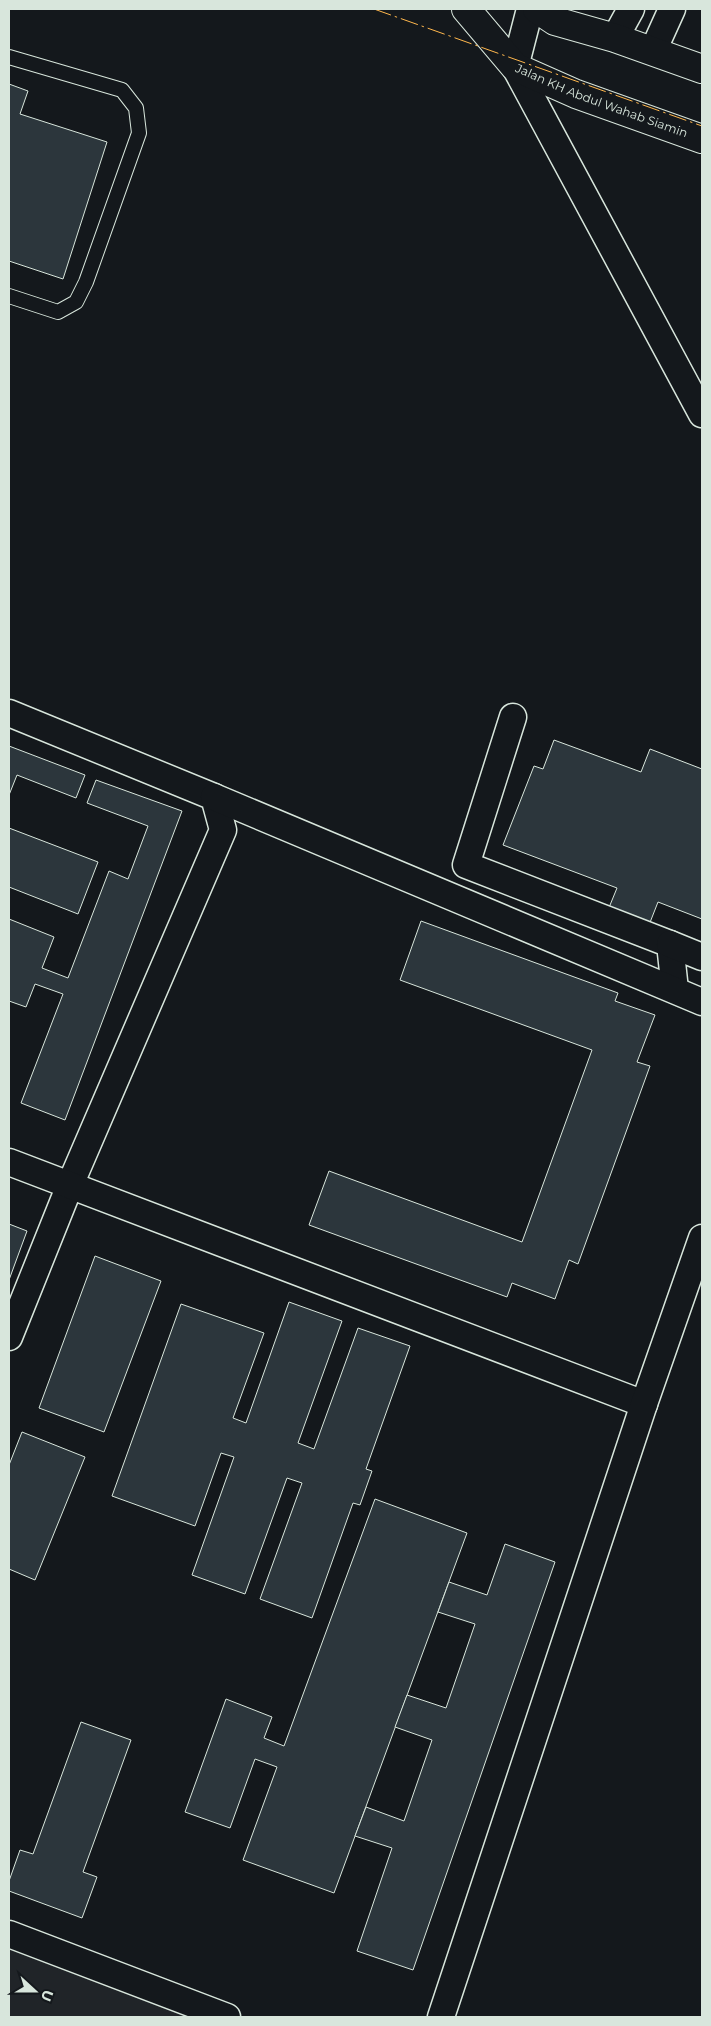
<svg xmlns="http://www.w3.org/2000/svg" width="711" height="2026" viewBox="0 0 711 2026" font-family="Montserrat,sans-serif">
  <style>
    .green { fill: #202428; stroke: #939e99 }
    .building { fill: #2c363c; stroke: #d8e6dc }
    .lines { fill: none; stroke-linecap: round; stroke-linejoin: round }
    .service-casing { stroke: #d8e6dc; stroke-width: 16 }
    .minor-casing { stroke: #d8e6dc; stroke-width: 29 }
    .secondary-casing { stroke: #d8e6dc; stroke-width: 30 }
    .service { stroke: #14181c; stroke-width: 14 }
    .minor { stroke: #14181c; stroke-width: 26 }
    .secondary { stroke: #14181c; stroke-width: 28 }
    .power { stroke: #ffb74d; stroke-width: 1; stroke-dasharray: 18 4 2.5 4; stroke-linecap: butt }
    .labels { text-anchor: middle; stroke-width: 4; stroke-linejoin: round; paint-order: stroke }
    .street-label { font-size: 12px; fill: #d8e6dc; stroke: #14181c }
  </style>
  <rect width="100%" height="100%" fill="#14181c"/>
  <polygon class="green" points="9,1934 227,2017 9,2017"/>
  <g class="building">
    <polygon points="9,84 28,91 20,114 107,142 63,279 9,261"/>
    <polygon points="554,740 641,772 650,749 702,769 702,919 658,902 649,925 608,910 617,888 503,845 534,766 543,769"/>
    <polygon points="9,746 85,775 76,798 17,775 9,795"/>
    <polygon points="96,780 182,811 65,1120 21,1103 63,994 35,984 26,1007 9,1001 9,919 54,937 42,968 68,978 109,871 128,879 148,826 87,803"/>
    <polygon points="9,828 98,862 78,914 9,887"/>
    <polygon points="421,921 618,993 615,1001 655,1015 637,1062 650,1066 578,1264 569,1260 555,1299 512,1283 507,1297 309,1225 329,1171 522,1242 592,1050 400,980"/>
    <polygon points="9,1224 27,1231 9,1280"/>
    <polygon points="95,1256 161,1281 104,1432 39,1408"/>
    <polygon points="289,1302 342,1321 298,1443 314,1449 358,1328 410,1346 366,1469 372,1471 360,1505 353,1503 312,1618 260,1599 302,1483 287,1478 245,1594 192,1575 234,1457 221,1453 195,1526 112,1496 181,1304 264,1333 233,1418 246,1423"/>
    <polygon points="22,1432 85,1457 35,1580 9,1569 9,1465"/>
    <polygon points="375,1499 467,1533 334,1893 243,1860 277,1767 255,1759 230,1828 185,1812 226,1699 272,1717 264,1738 284,1746"/>
    <polygon points="505,1544 555,1562 413,1970 357,1951 392,1848 355,1836 366,1807 404,1821 432,1740 395,1727 407,1695 446,1708 475,1624 438,1612 449,1582 487,1595"/>
    <polygon points="81,1722 131,1740 83,1872 97,1877 82,1918 9,1891 9,1881 20,1850 33,1854"/>
  </g>
  <g class="lines">
    <defs>
      <polyline id="service" points="9,57 122,90 136,108 139,133 86,282 76,302 58,312 9,296"/>
      <g id="minor">
        <polyline points="530,9 515,67 702,414"/>
        <polyline points="615,38 631,9"/>
        <polyline points="653,51 672,9"/>
        <polyline points="9,713 214,797 223,830 70,1185 9,1337"/>
        <polyline points="513,717 466,865 670,944 675,990"/>
        <polyline points="214,797 702,1002"/>
        <polyline points="670,944 702,957"/>
        <polyline points="9,1162 644,1404"/>
        <polyline points="9,1934 227,2017"/>
        <polyline points="441,2017 644,1404 702,1238"/>
      </g>
      <g id="secondary">
        <path id="s1" d="M466 9 515 67 576 94 702 139"/>
        <polyline points="537,9 555,21 615,38 702,69"/>
      </g>
    </defs>
    <use href="#service" class="service-casing"/>
    <use href="#minor" class="minor-casing"/>
    <use href="#secondary" class="secondary-casing"/>
    <use href="#service" class="service"/>
    <use href="#minor" class="minor"/>
    <use href="#secondary" class="secondary"/>
    <polyline class="power" points="374,9 702,126"/>
  </g>
  <g class="labels">
    <g class="street-label">
      <text dy="4" stroke="none"><textPath href="#s1" startOffset="169">Jalan KH Abdul Wahab Siamin</textPath></text>
    </g>
  </g>
  <rect width="711" height="2026" fill="none" stroke="#d8e6dc" stroke-width="20"/>
  <g transform="translate(35 1991) rotate(111)" stroke="#14181c" stroke-width="4" paint-order="stroke">
  <path d="M0-4L9 19L0 12L-9 19Z" fill="#d8e6dc"/>
  <text y="-8" font-size="14" font-weight="bold" text-anchor="middle" fill="#d8e6dc">U</text>
  </g>
</svg>
